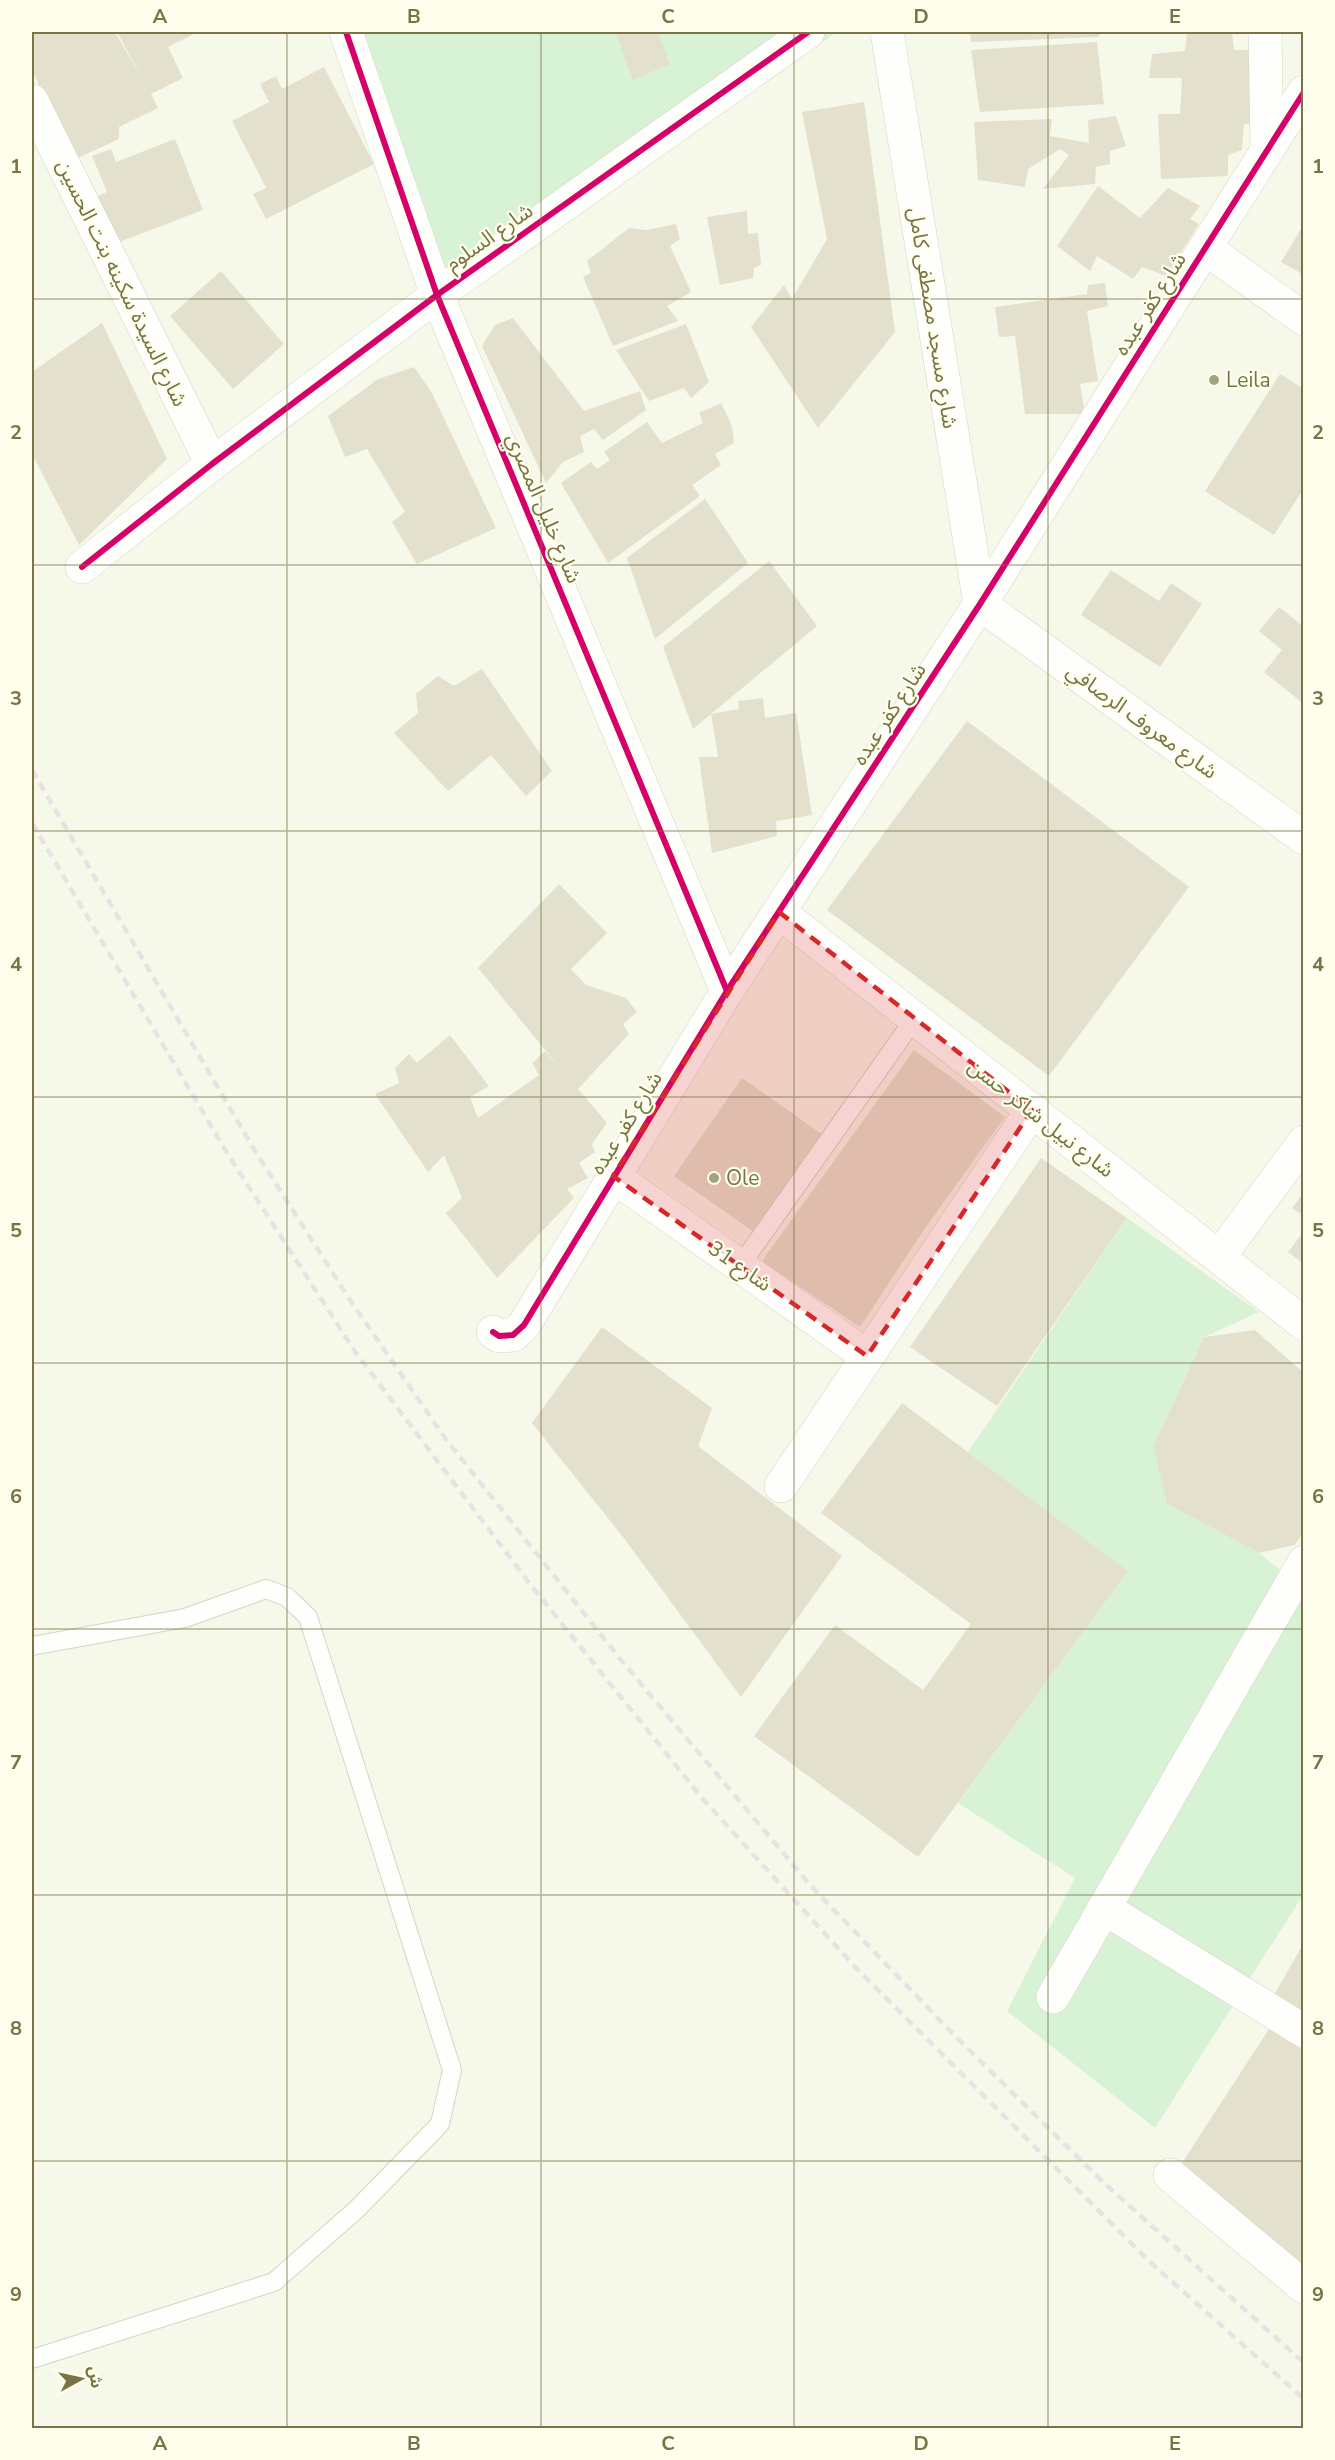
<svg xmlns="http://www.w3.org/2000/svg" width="1335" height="2460" viewBox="0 0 1335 2460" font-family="'Nunito Sans','Noto Sans Arabic',sans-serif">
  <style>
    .green { fill: #d8f2d6 }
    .building { fill: #e3e1ce }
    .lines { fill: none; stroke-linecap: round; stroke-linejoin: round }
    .service-casing { stroke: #d5d5c1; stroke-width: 20 }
    .minor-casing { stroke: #d5d5c1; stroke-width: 34 }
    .service { stroke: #fefefc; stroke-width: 18 }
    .minor { stroke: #fefefc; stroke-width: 33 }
    .rail { stroke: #e7e3e5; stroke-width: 4.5; stroke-dasharray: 9 6; stroke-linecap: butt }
    .cycleway-casing { stroke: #fdffec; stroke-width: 10 }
    .cycleway { stroke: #d6006c; stroke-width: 6 }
    .marked { fill: #d62828; fill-opacity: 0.2; stroke: #d62828; stroke-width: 4.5; stroke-dasharray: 12 8; stroke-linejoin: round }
    .grid { fill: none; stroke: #7a7346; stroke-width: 1.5; stroke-opacity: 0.55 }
    .poi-dot { fill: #a5a27f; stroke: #fdffec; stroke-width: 2 }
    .labels { text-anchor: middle; stroke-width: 4.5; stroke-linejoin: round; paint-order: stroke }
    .street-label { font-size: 21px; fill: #7a7346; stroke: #fdffec }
    .poi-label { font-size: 21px; fill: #7a7346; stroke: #fdffec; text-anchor: start }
    .neatline { fill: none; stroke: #7a7346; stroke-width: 2 }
    .grid-label { font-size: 20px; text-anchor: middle; font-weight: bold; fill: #7a7346 }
  </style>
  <rect width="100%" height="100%" fill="#f6f8ea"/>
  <g class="green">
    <polygon points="357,32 837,32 456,297"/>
    <polygon points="1127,1218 1259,1312 1204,1337 1153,1447 1167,1504 1259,1553 1304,1589 1303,1895 1155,2128 1007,2011 1075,1878 958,1803 1128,1571 968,1452"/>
  </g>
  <g class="building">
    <polygon points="32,32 115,32 142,79 117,32 198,32 168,47 183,78 151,94 158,108 119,127 119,139 71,161 32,69"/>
    <polygon points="615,32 658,32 670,64 633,80"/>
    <polygon points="970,32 1099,32 1099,37 971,42"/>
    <polygon points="1187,32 1232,32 1234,50 1262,50 1266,118 1244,125 1242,150 1228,155 1228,176 1161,179 1158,114 1180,114 1182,78 1149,78 1152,54 1185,51"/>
    <polygon points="1097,42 1104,104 980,112 971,50"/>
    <polygon points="324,67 374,164 266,219 253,194 266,188 232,121 269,102 260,84 276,76 282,89"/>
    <polygon points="864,102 895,332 818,428 751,327 784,285 792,299 827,239 802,112"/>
    <polygon points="1116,116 1126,146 1110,151 1110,164 1096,167 1095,184 1043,189 1069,155 1060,149 1028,169 1025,187 978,180 974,122 1052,119 1050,136 1089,143 1088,120"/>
    <polygon points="175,139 203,210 106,247 88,200 107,192 92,156 111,149 116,162"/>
    <polygon points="1098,186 1140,218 1168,188 1200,206 1190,219 1199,224 1166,276 1142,267 1133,279 1097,256 1090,271 1057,246"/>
    <polygon points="747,211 748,234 758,233 761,265 754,268 753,278 720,285 707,217"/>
    <polygon points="676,224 680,239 670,246 691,292 667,306 678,321 613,346 583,277 591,273 587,261 629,228 647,230"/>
    <polygon points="1304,224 1304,275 1281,262"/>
    <polygon points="221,271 284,344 233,389 170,316"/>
    <polygon points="1105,283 1108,306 1087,311 1098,381 1080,384 1085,414 1025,414 1015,336 999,337 995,307 1087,294 1088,285"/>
    <polygon points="513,318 584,411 640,391 646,410 603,440 594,429 580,436 584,452 563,462 546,483 482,346 495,325"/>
    <polygon points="102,323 167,459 79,545 32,454 32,372"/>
    <polygon points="686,324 709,382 691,398 684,388 649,401 616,350"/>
    <polygon points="414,367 432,393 496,528 417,564 392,522 405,512 367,449 345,457 328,416 378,379"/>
    <polygon points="1280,374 1304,389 1304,488 1274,535 1205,491"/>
    <polygon points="721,403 732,426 734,443 715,454 721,465 692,485 700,496 608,563 561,483 591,462 597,469 610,460 604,452 647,422 662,443 703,423 699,413"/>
    <polygon points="705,499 748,563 655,639 627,558"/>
    <polygon points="769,561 817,626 693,729 663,647"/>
    <polygon points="1111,570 1159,601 1171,583 1202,604 1160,667 1081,615"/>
    <polygon points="1279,607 1304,627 1304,704 1264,672 1282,650 1259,631"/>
    <polygon points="482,669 552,771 526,796 491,755 448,791 394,733 418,713 416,694 438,676 454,686"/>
    <polygon points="763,698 765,718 796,713 812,815 776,821 777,836 712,853 699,757 718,757 711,714 739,709 738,701"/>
    <polygon points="967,721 1189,887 1049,1076 827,910"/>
    <polygon points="559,884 607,933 571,969 586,985 626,998 637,1012 623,1024 629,1034 578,1089 607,1123 592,1144 595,1152 579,1163 588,1178 567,1189 574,1198 497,1278 446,1213 462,1198 444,1155 428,1172 375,1094 399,1083 395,1068 409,1054 417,1063 450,1035 489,1086 470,1097 478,1118 539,1075 532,1063 545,1051 560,1068 478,968"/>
    <polygon points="914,1050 1005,1117 923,1231 860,1327 762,1261"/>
    <polygon points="742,1078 826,1137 758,1235 674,1176"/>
    <polygon points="1041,1158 1127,1218 997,1406 910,1347"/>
    <polygon points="1304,1192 1304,1216 1292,1208"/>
    <polygon points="1304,1231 1304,1264 1288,1252"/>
    <polygon points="602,1327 712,1408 698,1446 842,1556 741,1697 623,1537 532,1423"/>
    <polygon points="1255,1330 1304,1373 1304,1530 1295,1545 1259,1553 1167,1504 1153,1447 1204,1337"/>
    <polygon points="902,1403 1128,1571 918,1857 754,1736 835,1625 923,1690 971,1624 821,1513"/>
    <polygon points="1302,1946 1304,1947 1304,2022 1270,2002"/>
    <polygon points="1269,2029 1304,2051 1304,2271 1178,2169"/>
  </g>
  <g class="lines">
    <defs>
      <g id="service">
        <polyline points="740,1266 915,1018"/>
        <polyline points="32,1646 185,1618 266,1589 287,1597 308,1617 452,2070 440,2124 357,2209 274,2282 32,2359"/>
      </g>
      <g id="minor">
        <polyline points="346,32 437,295 727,991"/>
        <polyline points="887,32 980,604"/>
        <polyline points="1265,32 1267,150"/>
        <polyline points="32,101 212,464"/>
        <polyline points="1205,248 1304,319"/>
        <polyline points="82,567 212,464 437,295 808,32"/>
        <polyline points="980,604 1304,838"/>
        <polyline points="779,912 1304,1324"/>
        <polyline points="613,1176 867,1356"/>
        <polyline points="1219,1257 1304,1142"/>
        <polyline points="493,1332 499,1336 513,1335 524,1325 727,991 980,604 1304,92"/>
        <polyline points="781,1486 1032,1110"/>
        <polyline points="1104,1908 1304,2031"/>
        <polyline points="1053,1997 1304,1562"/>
        <polyline points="1170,2175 1304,2287"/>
      </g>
    </defs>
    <use href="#service" class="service-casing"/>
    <use href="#minor" class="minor-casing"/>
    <use href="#service" class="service"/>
    <use href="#minor" class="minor"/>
    <g class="rail">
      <polyline points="32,770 255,1151 350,1300 445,1438 625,1665 811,1886 956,2037 1103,2182 1304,2363"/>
      <polyline points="32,823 227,1153 356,1353 530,1584 702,1798 856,1968 1150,2262 1304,2399"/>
    </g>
    <defs>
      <g id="cycleway">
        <polyline points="346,32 437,295 727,991"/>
        <polyline points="82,567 212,464 437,295 808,32"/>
        <polyline points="493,1332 499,1336 513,1335 524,1325 727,991 980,604 1304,92"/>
      </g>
    </defs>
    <use href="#cycleway" class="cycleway-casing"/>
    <use href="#cycleway" class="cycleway"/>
  </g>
  <path class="marked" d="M779 912 1032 1110 867 1356 613 1176Z"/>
  <path class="grid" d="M287 32V2428M541 32V2428M794 32V2428M1048 32V2428M32 299H1304M32 565H1304M32 831H1304M32 1097H1304M32 1363H1304M32 1629H1304M32 1895H1304M32 2161H1304"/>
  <g class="poi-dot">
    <circle cx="1214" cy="380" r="6"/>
    <circle cx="714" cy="1178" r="6"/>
  </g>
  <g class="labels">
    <g class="street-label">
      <text transform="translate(489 237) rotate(-35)" y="7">شارع السلوم</text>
      <text transform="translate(122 283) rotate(64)" y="7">شارع السيدة سكينه بنت الحسين</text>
      <text transform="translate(1150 304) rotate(-58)" y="7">شارع كفر عبده</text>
      <text transform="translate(933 318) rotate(81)" y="7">شارع مسجد مصطفى كامل</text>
      <text transform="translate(544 508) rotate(67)" y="7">شارع خليل المصري</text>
      <text transform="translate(889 714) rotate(-57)" y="7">شارع كفر عبده</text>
      <text transform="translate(1142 721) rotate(36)" y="7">شارع معروف الرصافي</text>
      <text transform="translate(1041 1118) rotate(38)" y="7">شارع نبيل شاكر حسن</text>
      <text transform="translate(626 1123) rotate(-58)" y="7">شارع كفر عبده</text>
      <text transform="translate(740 1266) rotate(35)" y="7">شارع 31</text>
    </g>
    <g class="poi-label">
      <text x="1226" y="387">Leila</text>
      <text x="726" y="1185">Ole</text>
    </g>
  </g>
  <rect width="1335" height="2460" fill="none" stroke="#fdffec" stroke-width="66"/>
  <g transform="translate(81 2379) rotate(82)" stroke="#fdffec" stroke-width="4.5" paint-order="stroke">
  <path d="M0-4.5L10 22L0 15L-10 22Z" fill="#7a7346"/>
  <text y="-9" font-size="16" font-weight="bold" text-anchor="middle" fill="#7a7346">ش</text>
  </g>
  <rect x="33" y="33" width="1269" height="2394" class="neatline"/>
  <g class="grid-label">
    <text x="160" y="23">A</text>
    <text x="414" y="23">B</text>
    <text x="668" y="23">C</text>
    <text x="921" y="23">D</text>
    <text x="1175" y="23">E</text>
    <text x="16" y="173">1</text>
    <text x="1318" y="173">1</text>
    <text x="16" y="439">2</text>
    <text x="1318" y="439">2</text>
    <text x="16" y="705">3</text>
    <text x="1318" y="705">3</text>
    <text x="16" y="971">4</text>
    <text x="1318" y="971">4</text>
    <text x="16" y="1237">5</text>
    <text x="1318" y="1237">5</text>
    <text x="16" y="1503">6</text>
    <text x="1318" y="1503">6</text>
    <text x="16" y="1769">7</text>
    <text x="1318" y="1769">7</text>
    <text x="16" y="2035">8</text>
    <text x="1318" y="2035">8</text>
    <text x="16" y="2301">9</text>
    <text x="1318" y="2301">9</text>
    <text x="160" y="2450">A</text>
    <text x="414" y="2450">B</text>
    <text x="668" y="2450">C</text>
    <text x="921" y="2450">D</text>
    <text x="1175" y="2450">E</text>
  </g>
</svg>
